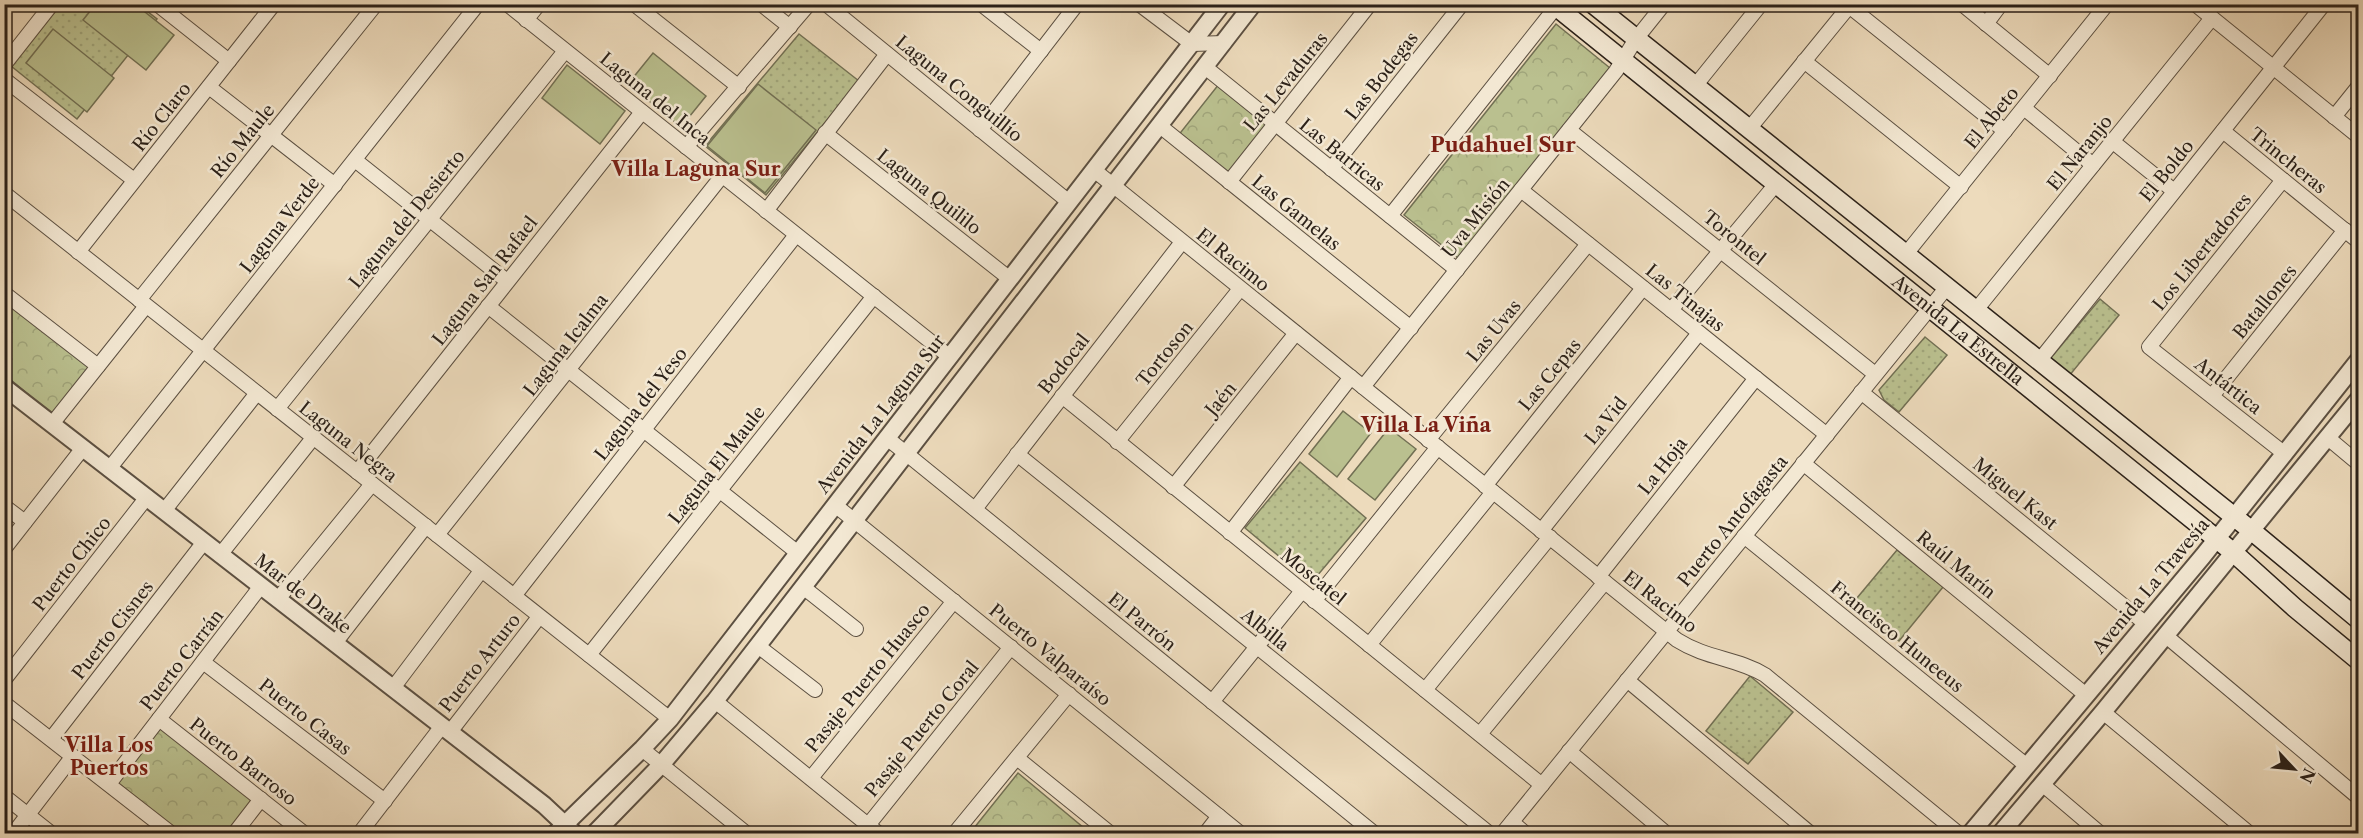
<svg xmlns="http://www.w3.org/2000/svg" width="2363" height="838" viewBox="0 0 2363 838" font-family="'Libre Caslon Text',serif">
  <style>
    .grass { fill: url(#grass-dots); stroke: #727054; stroke-width: 1.5 }
    .park { fill: url(#park-crowns); stroke: #727054; stroke-width: 1.5 }
    .pitch { fill: #bac08f; stroke: #727054; stroke-width: 1.5 }
    .lines { fill: none; stroke-linecap: round; stroke-linejoin: round }
    .minor-casing { stroke: #5c5042; stroke-width: 16 }
    .tertiary-casing { stroke: #5c5042; stroke-width: 20 }
    .secondary-casing { stroke: #2b2119; stroke-width: 21 }
    .minor { stroke: #f3e8d3; stroke-width: 14 }
    .tertiary { stroke: #f3e8d3; stroke-width: 16 }
    .secondary { stroke: #f3e8d3; stroke-width: 18 }
    .labels { text-anchor: middle; stroke-width: 5; stroke-linejoin: round; paint-order: stroke }
    .street-label { font-size: 18px; fill: #2b2119; stroke: #f3e8d3 }
    .neighbourhood-label { font-size: 20px; font-weight: bold; fill: #7a1f14; stroke: #f3e8d3 }
    .quarter-label { font-size: 21px; font-weight: bold; fill: #7a1f14; stroke: #f3e8d3 }
  </style>
  <defs>
    <pattern id="grass-dots" width="8" height="8" patternUnits="userSpaceOnUse" patternTransform="scale(1.5)"><rect width="8" height="8" fill="#bac08f"/><path d="M2 2h.1M6 6h.1" fill="none" stroke="#a0a57b" stroke-width="1.8" stroke-linecap="round"/></pattern>
    <pattern id="park-crowns" width="20" height="18" patternUnits="userSpaceOnUse" patternTransform="scale(1.5)"><rect width="20" height="18" fill="#bac08f"/><path d="M2 6a3 3 0 1 1 6 0M12 15a3 3 0 1 1 6 0" fill="none" stroke="#a0a57b"/></pattern>
  </defs>
  <rect width="100%" height="100%" fill="#eddbbc"/>
  <filter id="stains"><feTurbulence type="fractalNoise" baseFrequency=".00333" numOctaves="4"/><feColorMatrix values="0 0 0 0 .2 0 0 0 0 .09 0 0 0 0 .02 0 0 0 .5 -.17"/></filter>
  <radialGradient id="worn" r=".72"><stop offset=".6" stop-color="#630" stop-opacity="0"/><stop offset="1" stop-color="#630" stop-opacity=".3"/></radialGradient>
  <g class="grass">
    <polygon points="60,5 139,5 157,19 77,119 11,66"/>
    <polygon points="799,34 859,81 766,195 705,146"/>
    <polygon points="2100,299 2119,315 2069,376 2050,359"/>
    <polygon points="1925,337 1947,355 1899,412 1884,400 1879,390"/>
    <polygon points="1300,462 1366,518 1311,583 1245,528"/>
    <polygon points="1897,550 1943,587 1899,641 1852,604"/>
    <polygon points="1750,676 1793,712 1748,764 1706,731"/>
  </g>
  <g class="park">
    <polygon points="1556,24 1610,68 1458,258 1404,215"/>
    <polygon points="1219,84 1270,124 1229,175 1177,137"/>
    <polygon points="4,297 91,365 53,415 5,375"/>
    <polygon points="161,726 250,797 251,804 229,833 180,833 117,782"/>
    <polygon points="1018,773 1090,833 970,833"/>
  </g>
  <g class="pitch">
    <polygon points="95,5 136,5 174,35 146,70 83,20"/>
    <polygon points="53,29 114,78 87,112 26,63"/>
    <polygon points="653,53 706,96 681,127 628,84"/>
    <polygon points="567,65 625,111 600,144 542,98"/>
    <polygon points="758,84 816,130 765,193 707,146"/>
    <polygon points="1343,411 1371,433 1337,477 1309,454"/>
    <polygon points="1389,428 1416,449 1375,500 1348,479"/>
  </g>
  <g class="lines">
    <defs>
      <g id="minor">
        <polyline points="157,4 229,61"/>
        <polyline points="507,4 950,357"/>
        <polyline points="634,4 739,87"/>
        <polyline points="761,4 790,27"/>
        <polyline points="826,4 1069,202"/>
        <polyline points="981,4 1041,51"/>
        <polyline points="1139,4 1192,44 1224,43"/>
        <polyline points="1962,4 2050,76"/>
        <polyline points="2195,4 2358,136"/>
        <polyline points="1849,6 2005,131"/>
        <polyline points="526,20 539,4"/>
        <polyline points="1986,24 2001,4"/>
        <polyline points="1804,61 1961,187"/>
        <polyline points="4,65 52,4"/>
        <polyline points="1205,67 1457,270"/>
        <polyline points="4,79 134,180"/>
        <polyline points="1695,86 1761,4"/>
        <polyline points="209,87 335,185"/>
        <polyline points="2024,108 2093,165"/>
        <polyline points="2334,117 2358,87"/>
        <polyline points="1160,126 1411,328"/>
        <polyline points="1749,129 1851,4"/>
        <polyline points="980,130 1077,4"/>
        <polyline points="1569,130 1875,374"/>
        <polyline points="2223,131 2358,241"/>
        <polyline points="825,133 1010,279"/>
        <polyline points="2112,141 2174,191"/>
        <polyline points="686,147 809,4"/>
        <polyline points="355,160 507,281"/>
        <polyline points="1331,169 1462,4"/>
        <path d="M1094 170 1677 640C1707 659 1737 658 1765 675L1959 834"/>
        <polyline points="2283,180 2149,347 2285,454"/>
        <polyline points="1229,182 1370,4"/>
        <polyline points="1521,190 1827,435"/>
        <polyline points="4,193 670,719"/>
        <polyline points="766,211 887,54"/>
        <polyline points="1390,216 1556,7"/>
        <polyline points="78,252 274,4"/>
        <polyline points="1906,254 2107,4"/>
        <polyline points="4,293 98,366"/>
        <polyline points="139,300 376,4"/>
        <polyline points="488,306 798,553"/>
        <polyline points="1671,310 1776,184"/>
        <polyline points="1976,310 2212,18"/>
        <polyline points="2039,361 2324,4"/>
        <polyline points="1363,387 1616,71 1636,39 1664,4"/>
        <polyline points="1861,392 2146,624"/>
        <polyline points="1062,396 1542,785"/>
        <polyline points="2212,396 2345,230"/>
        <polyline points="277,409 565,51"/>
        <polyline points="52,424 146,306"/>
        <polyline points="887,438 1375,834"/>
        <polyline points="2328,438 2358,463"/>
        <polyline points="1428,440 1588,244"/>
        <polyline points="1117,442 1240,289"/>
        <polyline points="1017,454 1490,834"/>
        <polyline points="1803,463 2086,695"/>
        <polyline points="109,469 478,4"/>
        <polyline points="357,472 642,112"/>
        <polyline points="1485,486 1643,288"/>
        <polyline points="1173,487 1296,333"/>
        <polyline points="835,505 1241,834"/>
        <polyline points="4,506 25,522"/>
        <polyline points="975,509 1182,242"/>
        <polyline points="164,511 257,393"/>
        <polyline points="1541,531 1699,333"/>
        <polyline points="1230,533 1351,377"/>
        <polyline points="437,535 722,176"/>
        <polyline points="1744,536 2027,766"/>
        <polyline points="4,549 83,448"/>
        <polyline points="220,555 313,438"/>
        <polyline points="1598,577 1756,378"/>
        <polyline points="803,587 856,629"/>
        <polyline points="514,596 796,235"/>
        <polyline points="278,599 372,484"/>
        <polyline points="1314,601 1438,447"/>
        <polyline points="2166,636 2358,797"/>
        <polyline points="335,643 426,526"/>
        <polyline points="1369,645 1493,492"/>
        <polyline points="758,646 815,690"/>
        <polyline points="589,655 874,296"/>
        <polyline points="203,662 385,801"/>
        <polyline points="4,680 147,497"/>
        <polyline points="1627,680 1811,834"/>
        <polyline points="393,688 481,571"/>
        <polyline points="1425,690 1550,537"/>
        <polyline points="715,701 879,834"/>
        <polyline points="1212,702 1302,591"/>
        <polyline points="4,703 172,834"/>
        <polyline points="2103,712 2250,834"/>
        <polyline points="159,719 305,834"/>
        <polyline points="450,732 539,617"/>
        <polyline points="1480,734 1605,582"/>
        <polyline points="51,739 204,542"/>
        <polyline points="642,749 747,834"/>
        <polyline points="1569,751 1667,834"/>
        <polyline points="1017,758 1111,834"/>
        <polyline points="811,778 954,601"/>
        <polyline points="109,784 261,586"/>
        <polyline points="2042,784 2101,834"/>
        <polyline points="4,796 52,834"/>
        <polyline points="1512,822 1526,834"/>
        <polyline points="13,834 73,756"/>
        <polyline points="234,834 261,799"/>
        <polyline points="359,834 442,726"/>
        <polyline points="861,834 1011,647"/>
        <polyline points="954,834 1069,694"/>
        <polyline points="1205,834 1219,816"/>
        <polyline points="1502,834 1947,287"/>
      </g>
      <g id="tertiary">
        <polyline points="4,387 544,805 575,834"/>
        <polyline points="555,834 642,749 670,719 1222,4"/>
        <polyline points="594,834 661,765 715,701 1253,4"/>
        <polyline points="1970,834 2203,556 2358,361"/>
        <polyline points="2000,834 2103,712 2358,400"/>
      </g>
      <g id="secondary">
        <path id="s1" d="M1553 4 2234 553 2295 608 2358 660"/>
        <polyline points="1593,4 2252,531 2358,619"/>
      </g>
    </defs>
    <use href="#minor" class="minor-casing"/>
    <use href="#tertiary" class="tertiary-casing"/>
    <use href="#secondary" class="secondary-casing"/>
    <use href="#minor" class="minor"/>
    <use href="#tertiary" class="tertiary"/>
    <use href="#secondary" class="secondary"/>
  </g>
  <g class="labels">
    <g class="street-label">
      <text transform="translate(1382 76) rotate(-52)" y="6">Las Bodegas</text>
      <text transform="translate(1286 82) rotate(-51)" y="6">Las Levaduras</text>
      <text transform="translate(959 89) rotate(39)" y="6">Laguna Conguillío</text>
      <text transform="translate(655 99) rotate(39)" y="6">Laguna del Inca</text>
      <text transform="translate(162 117) rotate(-52)" y="6">Río Claro</text>
      <text transform="translate(1992 118) rotate(-51)" y="6">El Abeto</text>
      <text transform="translate(243 141) rotate(-51)" y="6">Río Maule</text>
      <text transform="translate(2080 153) rotate(-51)" y="6">El Naranjo</text>
      <text transform="translate(1342 155) rotate(39)" y="6">Las Barricas</text>
      <text transform="translate(2288 161) rotate(39)" y="6">Trincheras</text>
      <text transform="translate(2167 171) rotate(-51)" y="6">El Boldo</text>
      <text transform="translate(929 192) rotate(38)" y="6">Laguna Quililo</text>
      <text transform="translate(1296 213) rotate(39)" y="6">Las Gamelas</text>
      <text transform="translate(1476 218) rotate(-51)" y="6">Uva Misión</text>
      <text transform="translate(407 219) rotate(-51)" y="6">Laguna del Desierto</text>
      <text transform="translate(280 225) rotate(-52)" y="6">Laguna Verde</text>
      <text transform="translate(1734 238) rotate(39)" y="6">Torontel</text>
      <text transform="translate(2202 252) rotate(-51)" y="6">Los Libertadores</text>
      <text transform="translate(1233 260) rotate(39)" y="6">El Racimo</text>
      <text transform="translate(485 281) rotate(-52)" y="6">Laguna San Rafael</text>
      <text transform="translate(1685 298) rotate(39)" y="6">Las Tinajas</text>
      <text transform="translate(2265 302) rotate(-51)" y="6">Batallones</text>
      <text dy="6" stroke="none"><textPath href="#s1" startOffset="520">Avenida La Estrella</textPath></text>
      <text transform="translate(1494 331) rotate(-51)" y="6">Las Uvas</text>
      <text transform="translate(566 345) rotate(-52)" y="6">Laguna Icalma</text>
      <text transform="translate(1165 354) rotate(-51)" y="6">Tortoson</text>
      <text transform="translate(1064 364) rotate(-52)" y="6">Bodocal</text>
      <text transform="translate(1550 375) rotate(-51)" y="6">Las Cepas</text>
      <text transform="translate(2228 386) rotate(38)" y="6">Antártica</text>
      <text transform="translate(1221 399) rotate(-51)" y="6">Jaén</text>
      <text transform="translate(641 404) rotate(-52)" y="6">Laguna del Yeso</text>
      <text transform="translate(881 414) rotate(-52)" y="6">Avenida La Laguna Sur</text>
      <text transform="translate(1606 421) rotate(-51)" y="6">La Vid</text>
      <text transform="translate(348 442) rotate(38)" y="6">Laguna Negra</text>
      <text transform="translate(717 465) rotate(-52)" y="6">Laguna El Maule</text>
      <text transform="translate(1663 466) rotate(-52)" y="6">La Hoja</text>
      <text transform="translate(2015 494) rotate(39)" y="6">Miguel Kast</text>
      <text transform="translate(1733 521) rotate(-51)" y="6">Puerto Antofagasta</text>
      <text transform="translate(72 564) rotate(-52)" y="6">Puerto Chico</text>
      <text transform="translate(1956 565) rotate(39)" y="6">Raúl Marín</text>
      <text transform="translate(1313 577) rotate(39)" y="6">Moscatel</text>
      <text transform="translate(2151 586) rotate(-50)" y="6">Avenida La Travesía</text>
      <text transform="translate(303 594) rotate(38)" y="6">Mar de Drake</text>
      <text transform="translate(1660 602) rotate(38)" y="6">El Racimo</text>
      <text transform="translate(1142 622) rotate(39)" y="6">El Parrón</text>
      <text transform="translate(113 630) rotate(-52)" y="6">Puerto Cisnes</text>
      <text transform="translate(1265 630) rotate(39)" y="6">Albilla</text>
      <text transform="translate(1897 637) rotate(39)" y="6">Francisco Huneeus</text>
      <text transform="translate(1050 655) rotate(39)" y="6">Puerto Valparaíso</text>
      <text transform="translate(182 660) rotate(-52)" y="6">Puerto Carrán</text>
      <text transform="translate(480 663) rotate(-52)" y="6">Puerto Arturo</text>
      <text transform="translate(868 678) rotate(-51)" y="6">Pasaje Puerto Huasco</text>
      <text transform="translate(305 717) rotate(38)" y="6">Puerto Casas</text>
      <text transform="translate(922 729) rotate(-51)" y="6">Pasaje Puerto Coral</text>
      <text transform="translate(243 762) rotate(38)" y="6">Puerto Barroso</text>
    </g>
    <g class="neighbourhood-label">
      <text x="696" y="176">Villa Laguna Sur</text>
      <text x="1426" y="432">Villa La Viña</text>
      <text x="109" y="752">Villa Los<tspan x="109" dy="23">Puertos</tspan></text>
    </g>
    <g class="quarter-label">
      <text x="1503" y="152">Pudahuel Sur</text>
    </g>
  </g>
  <rect width="2363" height="838" fill="none" stroke="#eddbbc" stroke-width="24"/>
  <rect x="6" y="6" width="2351" height="826" fill="none" stroke="#2b2119" stroke-width="3"/>
  <rect x="12" y="12" width="2339" height="814" fill="none" stroke="#2b2119" stroke-width="1.5"/>
  <g transform="translate(2294 769) rotate(116)" stroke="#f3e8d3" stroke-width="4.5" paint-order="stroke">
  <path d="M0-4.5L10 22L0 15L-10 22Z" fill="#2b2119"/>
  <text y="-9" font-size="16" font-weight="bold" text-anchor="middle" fill="#2b2119">N</text>
  </g>
  <rect width="100%" height="100%" filter="url(#stains)"/>
  <rect width="100%" height="100%" fill="url(#worn)"/>
</svg>
